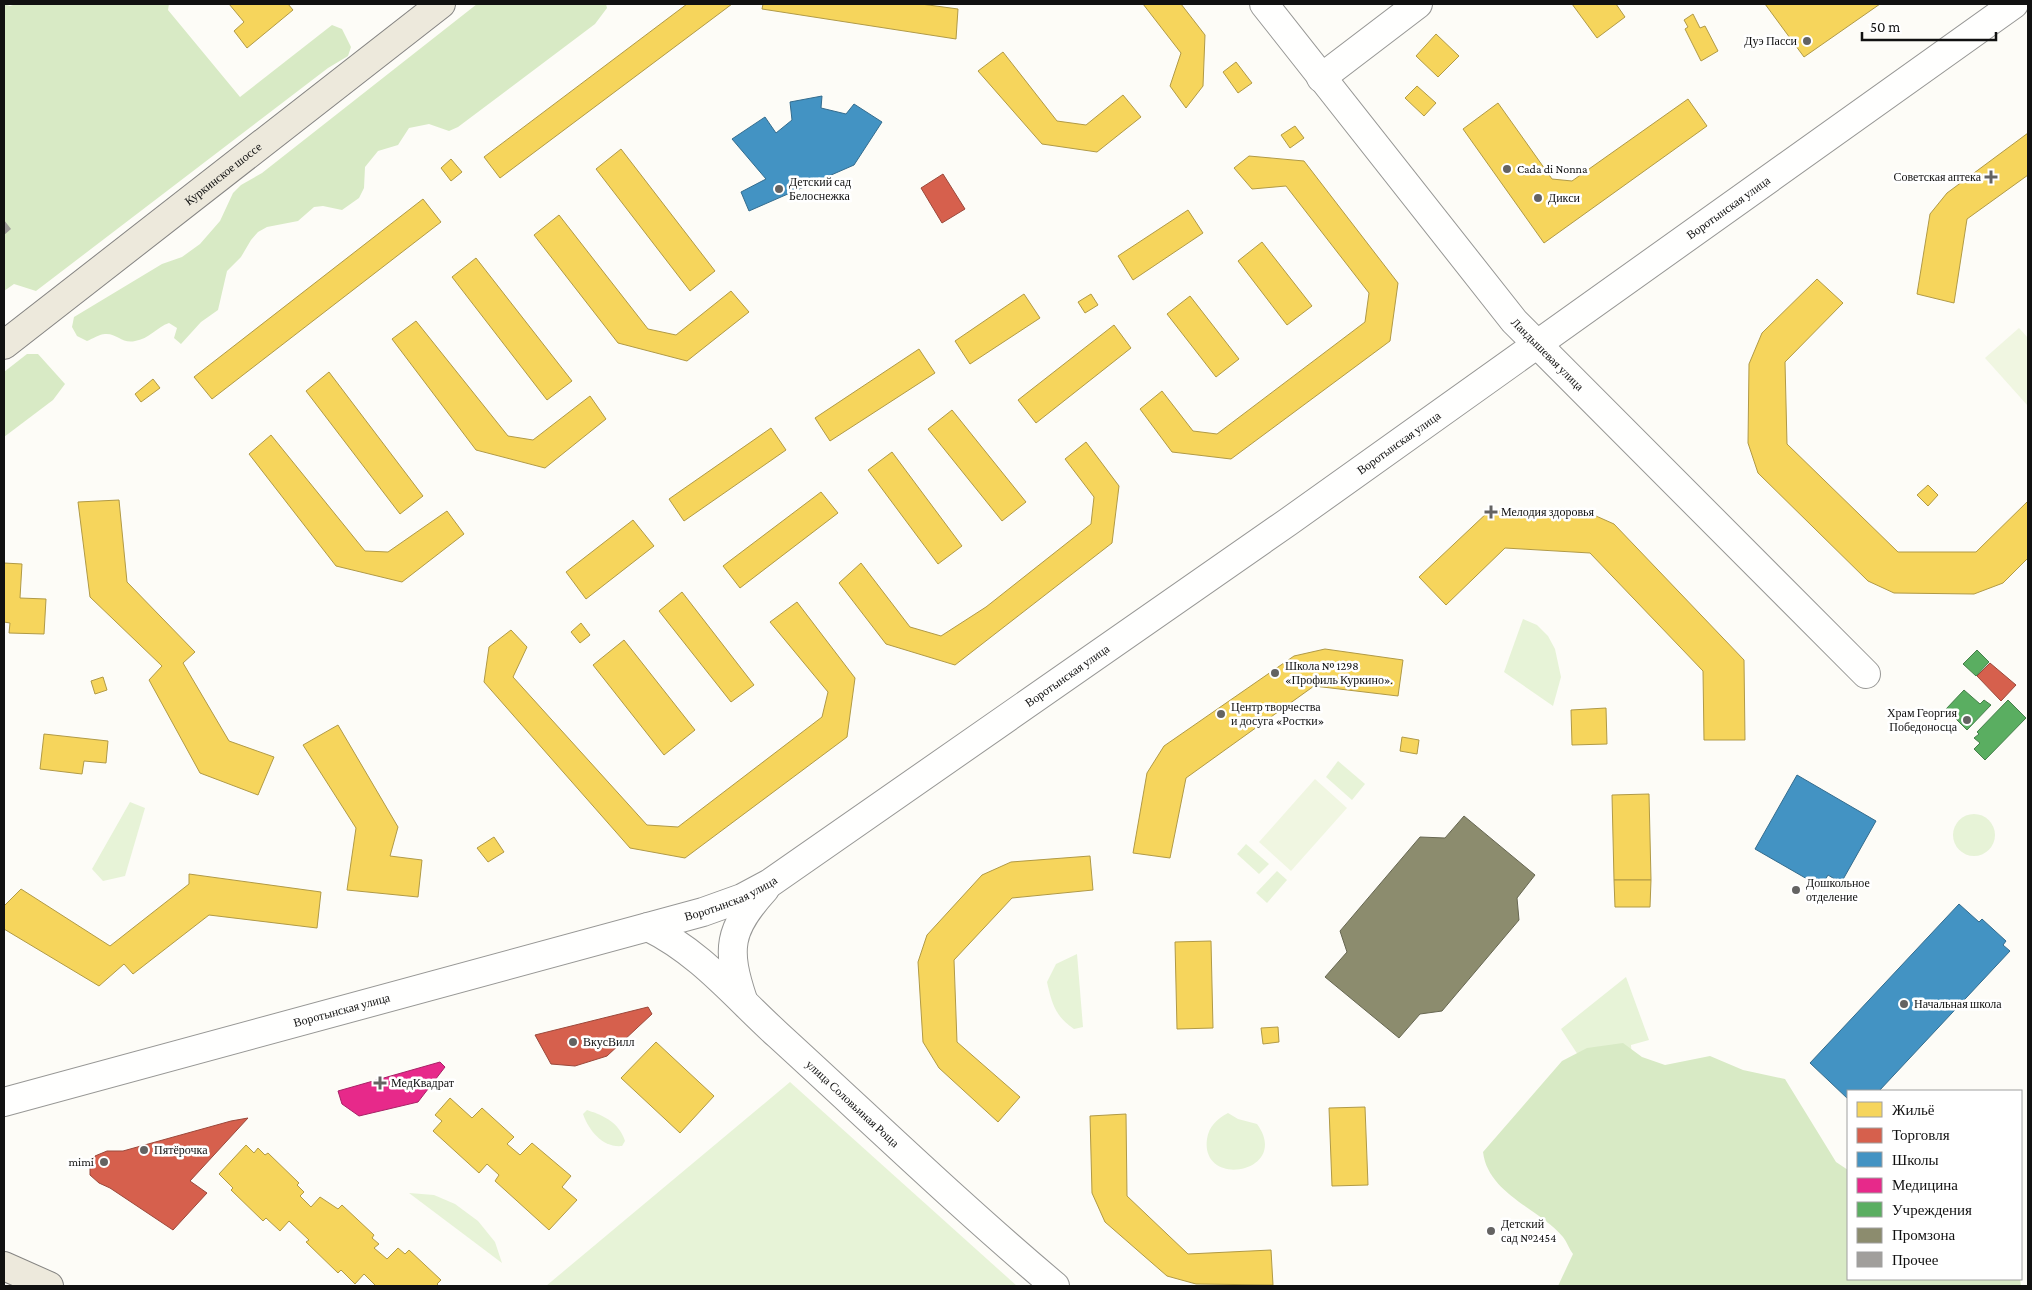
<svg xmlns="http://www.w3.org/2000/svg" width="2032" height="1290" viewBox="0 0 2032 1290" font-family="'Crimson Pro',serif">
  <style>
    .green { fill: #e7f3d7 }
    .forest { fill: #d8eac5 }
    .pitch { fill: #f0f6e1 }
    .homes { fill: #f6d55c; stroke: #b19a46 }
    .shops { fill: #d6604d; stroke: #9b483b }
    .schools { fill: #4393c3; stroke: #346c8e }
    .health { fill: #e7298a; stroke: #a72266 }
    .public { fill: #5aae61; stroke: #447f49 }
    .industry { fill: #8c8c6e; stroke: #676752 }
    .building { fill: #a19f9c }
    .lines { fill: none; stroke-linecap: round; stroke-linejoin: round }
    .minor-casing { stroke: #979795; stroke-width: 30 }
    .major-casing { stroke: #858482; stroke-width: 30 }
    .minor { stroke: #fffffe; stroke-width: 28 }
    .major { stroke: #ede9dc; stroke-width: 28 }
    .poi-dot { fill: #646362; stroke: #fff; stroke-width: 2 }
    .labels { text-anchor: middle; stroke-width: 5; stroke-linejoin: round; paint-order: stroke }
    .poi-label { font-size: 12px; fill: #111; stroke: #fff; text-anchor: start }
    .street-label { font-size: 12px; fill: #111; stroke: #fff }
  </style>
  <rect width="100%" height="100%" fill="#fdfcf7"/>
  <g class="green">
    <polygon points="1523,619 1537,625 1548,636 1555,649 1561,677 1553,706 1504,672"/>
    <polygon points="1338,761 1365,784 1352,800 1326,777"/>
    <polygon points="130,802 145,808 125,876 103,881 92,869"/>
    <circle cx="1974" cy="835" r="21"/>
    <polygon points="1246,844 1269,864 1259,874 1237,854"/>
    <polygon points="1277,871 1287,880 1267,903 1256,893"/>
    <path d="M1077 954 1083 1027 1074 1029C1055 1016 1052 1004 1047 982L1056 964Z"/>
    <polygon points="1626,977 1649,1040 1631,1045 1633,1074 1582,1061 1561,1029"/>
    <polygon points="790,1082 1017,1286 546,1286"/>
    <path d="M587 1110C605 1116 619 1123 625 1141L622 1146C603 1148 589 1131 583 1114Z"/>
    <path d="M1228 1113 1238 1119 1257 1124C1292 1172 1200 1190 1207 1139 1209 1126 1217 1119 1228 1113Z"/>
    <polygon points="409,1193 434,1195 455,1204 478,1221 495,1242 502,1263"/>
  </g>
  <g class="forest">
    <polygon points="4,4 10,6 16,4 169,4 168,10 240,97 332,25 342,29 351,47 348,56 328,68 36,291 14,284 4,291"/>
    <path d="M477 4H606L607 8 595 24 458 127 449 131 429 124 409 128 398 145 378 151 365 167 364 188 359 198 342 210 323 206 314 207 298 221 267 227 258 232 251 240 241 257 227 271 218 310 201 322 181 344 174 338 177 328 169 323C157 327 149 339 135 341 122 344 117 333 105 334 100 334 92 339 87 341L77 336 72 327 74 317 162 264 182 257 200 244 220 221 233 193 241 185 262 173Z"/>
    <polygon points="27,354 38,354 65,384 53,400 4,437 4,372"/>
    <path d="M1623 1043 1642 1057 1665 1065 1710 1056 1743 1070 1785 1079 1836 1162 1848 1170V1279H2020L2021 1286H1558L1573 1254C1569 1249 1567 1242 1563 1237 1540 1209 1488 1194 1483 1152L1562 1061 1587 1048Z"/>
  </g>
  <g class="pitch">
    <polygon points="2019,328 2028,338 2028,406 1985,358"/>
    <polygon points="1315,779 1347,808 1291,871 1259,842"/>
  </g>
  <g class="homes">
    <polygon points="229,4 288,4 293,10 247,48 234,31 244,22"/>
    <polygon points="687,4 732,4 500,178 484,157"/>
    <polygon points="763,4 921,4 958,9 956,39 762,9"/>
    <polygon points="1143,4 1181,4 1205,35 1203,86 1186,108 1170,86 1181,53"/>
    <polygon points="1572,4 1616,4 1625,17 1597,38"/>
    <polygon points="1765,4 1880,4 1804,57"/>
    <polygon points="1693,14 1700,28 1705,26 1718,51 1701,61 1685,29 1688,27 1684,20"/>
    <polygon points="1436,34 1459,56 1438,77 1416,56"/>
    <polygon points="1003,52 1057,121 1086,125 1123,95 1141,117 1097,152 1042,144 978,71"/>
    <polygon points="1236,62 1252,83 1238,93 1223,72"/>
    <polygon points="1417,86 1436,103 1424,116 1405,98"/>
    <polygon points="1688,99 1707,126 1544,243 1463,129 1498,103 1552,179 1572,181"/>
    <polygon points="1295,126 1304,138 1290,148 1281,135"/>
    <polygon points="2028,133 2028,175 1967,219 1954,303 1917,294 1930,214 1947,193"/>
    <polygon points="621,149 715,271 690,291 596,169"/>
    <polygon points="1249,156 1304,161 1398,283 1390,341 1231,459 1172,452 1140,409 1162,391 1193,431 1217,434 1365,322 1369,293 1286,186 1252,189 1234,168"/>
    <polygon points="451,159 462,172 451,181 441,168"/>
    <polygon points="423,199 441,222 212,399 194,377"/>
    <polygon points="1188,210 1203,233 1133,280 1118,256"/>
    <polygon points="559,215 648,329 676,335 731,291 749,312 687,361 618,343 534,235"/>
    <polygon points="1262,242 1312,306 1287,325 1238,261"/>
    <polygon points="476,258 572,381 547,400 452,277"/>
    <polygon points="1817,279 1843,303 1785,362 1787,444 1898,552 1976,552 2028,501 2028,558 2003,583 1974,594 1894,593 1868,581 1758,473 1748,443 1749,364 1762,333"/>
    <polygon points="1024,294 1040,318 970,364 955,341"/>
    <polygon points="1091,294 1098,305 1085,313 1078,302"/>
    <polygon points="1190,296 1239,359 1216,377 1167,314"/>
    <polygon points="416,321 508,436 533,440 590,396 606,419 545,468 476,450 392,339"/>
    <polygon points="1114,325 1131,348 1036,423 1018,400"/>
    <polygon points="919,349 935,373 830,441 815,418"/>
    <polygon points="329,372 423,496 400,514 306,391"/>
    <polygon points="153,379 160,388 141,402 135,394"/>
    <polygon points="952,410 1026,502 1002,521 928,429"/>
    <polygon points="771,428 786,450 684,521 669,499"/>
    <polygon points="271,435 365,551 388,552 447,511 464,534 402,582 336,566 249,454"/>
    <polygon points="1086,442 1119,486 1112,543 955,665 886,644 839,583 861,563 910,627 941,636 986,607 1091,524 1094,497 1065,459"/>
    <polygon points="892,452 962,546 938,564 868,470"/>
    <polygon points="1928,485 1938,495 1928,506 1917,495"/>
    <polygon points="821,492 838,513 740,588 723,566"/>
    <polygon points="119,500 127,582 195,652 183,663 229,741 274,757 258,795 200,773 149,680 162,666 90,597 78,502"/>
    <polygon points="1489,511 1587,512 1614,524 1744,660 1745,740 1704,740 1703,671 1590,553 1505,548 1446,605 1419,577"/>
    <polygon points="633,520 654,546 586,599 566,572"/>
    <polygon points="4,563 22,564 20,598 46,599 44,634 9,633 10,623 4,622"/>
    <polygon points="682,592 754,685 731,702 659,611"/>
    <polygon points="797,602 855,678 847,737 685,858 630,848 484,682 489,647 511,630 527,647 513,677 647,825 678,827 822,717 828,692 770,622"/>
    <polygon points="581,623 590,635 580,643 571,632"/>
    <polygon points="624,640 695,730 664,755 593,665"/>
    <polygon points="1325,649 1403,660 1398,696 1314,686 1186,778 1170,858 1133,853 1147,773 1164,746 1294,656"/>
    <polygon points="103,677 107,690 95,694 91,681"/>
    <polygon points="1606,708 1607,744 1572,745 1571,710"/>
    <polygon points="338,725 398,827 390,856 422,860 418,897 347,890 356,828 303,745"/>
    <polygon points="44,734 108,741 106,763 84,761 82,774 40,769"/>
    <polygon points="1402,737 1419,740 1417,754 1400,751"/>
    <polygon points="1649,794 1651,880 1614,880 1612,795"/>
    <polygon points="494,837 504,852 488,862 477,848"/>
    <polygon points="1090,856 1093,890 1012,898 954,960 957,1042 1020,1097 998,1122 939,1068 923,1042 918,962 927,935 982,875 1011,862"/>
    <polygon points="189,874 321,892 317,928 209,915 133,974 124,964 99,986 4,929 4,906 21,889 110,946 189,884"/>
    <polygon points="1614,880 1651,880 1650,907 1615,907"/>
    <polygon points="1211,941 1213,1028 1177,1029 1175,942"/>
    <polygon points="1278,1027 1279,1042 1263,1044 1261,1028"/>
    <polygon points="656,1042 714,1096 680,1133 621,1078"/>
    <polygon points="450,1098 472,1118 482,1108 514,1137 507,1144 520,1155 532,1143 571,1176 562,1187 577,1200 549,1230 495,1181 499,1175 487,1164 479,1173 433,1131 442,1121 435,1115"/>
    <polygon points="1365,1107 1368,1185 1332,1186 1329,1108"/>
    <polygon points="1126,1114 1127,1196 1188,1254 1271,1250 1273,1285 1196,1284 1167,1276 1105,1222 1092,1193 1090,1116"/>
    <polygon points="246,1145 254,1153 258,1148 265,1155 268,1153 299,1183 297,1185 304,1192 300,1196 311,1207 320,1197 338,1209 342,1205 374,1235 372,1238 379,1244 374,1248 387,1259 398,1248 405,1254 409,1250 441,1280 437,1284 439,1286 374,1286 375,1285 364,1274 355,1284 341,1270 338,1273 306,1242 309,1240 289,1221 280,1231 266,1218 263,1221 231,1190 233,1188 219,1174"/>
  </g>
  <g class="shops">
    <polygon points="943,174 965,209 942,223 921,188"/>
    <polygon points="1990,663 2016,685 2001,701 1977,676"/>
    <polygon points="648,1007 652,1014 607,1056 575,1066 551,1064 535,1035"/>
    <polygon points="248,1118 190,1181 207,1193 173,1230 110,1188 99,1183 90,1175 90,1166 95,1156 107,1151 123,1151 231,1121"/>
  </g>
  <g class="schools">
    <polygon points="822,96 821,108 846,114 854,104 882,122 854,165 749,211 741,192 766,179 732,139 765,117 776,133 792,120 790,102"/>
    <polygon points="1797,775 1876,821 1841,883 1828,875 1821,887 1755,849"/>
    <polygon points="1959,904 1979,922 1982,919 2006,941 2003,945 2010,951 1879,1091 1848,1091 1848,1099 1810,1063"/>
  </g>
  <polygon class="health" points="440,1062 445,1067 418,1102 359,1116 342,1104 338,1091"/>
  <g class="public">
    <polygon points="1977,650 1989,662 1976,676 1963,664"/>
    <polygon points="1964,690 1980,704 1984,700 1991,705 1967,730 1946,709"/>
    <polygon points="2008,700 2026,718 1985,760 1974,749 1980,743 1974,738 1979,734 1977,732"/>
  </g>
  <polygon class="industry" points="1464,816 1535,875 1517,898 1519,920 1442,1011 1420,1014 1399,1038 1325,977 1347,952 1340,931 1420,837 1445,838"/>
  <polygon class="building" points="4,220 11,229 4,235"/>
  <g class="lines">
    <defs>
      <g id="minor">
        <path id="s1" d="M1264 4 1514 321 1866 674"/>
        <polyline points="1321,78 1418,4"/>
        <path id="s2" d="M648 927C701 953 735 996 778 1035 870 1119 960 1206 1055 1286"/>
        <path d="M743 1000C726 949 728 930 765 889"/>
        <path id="s3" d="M4 1102 703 912 742 898 770 883 1288 522 2014 4"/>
      </g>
      <g id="major">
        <path id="s4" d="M4 345 441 4"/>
        <polyline points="4,1266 49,1286"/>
      </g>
    </defs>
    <use href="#minor" class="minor-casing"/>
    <use href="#major" class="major-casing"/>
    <use href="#minor" class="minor"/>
    <use href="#major" class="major"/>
  </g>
  <g class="poi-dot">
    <circle cx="1807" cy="41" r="5"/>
    <circle cx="1507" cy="169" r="5"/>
    <path d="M1988.5 169.5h5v5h5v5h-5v5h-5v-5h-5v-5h5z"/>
    <circle cx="779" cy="189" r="5"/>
    <circle cx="1538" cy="198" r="5"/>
    <path d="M1488.5 504.5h5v5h5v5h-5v5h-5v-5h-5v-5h5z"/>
    <circle cx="1275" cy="673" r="5"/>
    <circle cx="1221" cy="714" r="5"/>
    <circle cx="1967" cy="720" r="5"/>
    <circle cx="1796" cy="890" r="5"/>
    <circle cx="1904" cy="1004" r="5"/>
    <circle cx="573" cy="1042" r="5"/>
    <path d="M377.5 1075.5h5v5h5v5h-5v5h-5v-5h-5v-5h5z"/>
    <circle cx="144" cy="1150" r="5"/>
    <circle cx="104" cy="1162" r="5"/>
    <circle cx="1491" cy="1231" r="5"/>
  </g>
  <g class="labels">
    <g class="poi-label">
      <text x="1797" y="45" text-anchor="end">Дуэ Пасси</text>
      <text x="1517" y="173">Cada di Nonna</text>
      <text x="1981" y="181" text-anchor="end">Советская аптека</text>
      <text x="789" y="186">Детский сад<tspan x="789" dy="14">Белоснежка</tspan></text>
      <text x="1548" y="202">Дикси</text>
      <text x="1501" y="516">Мелодия здоровья</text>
      <text x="1285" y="670">Школа № 1298<tspan x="1285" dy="14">«Профиль Куркино».</tspan></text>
      <text x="1231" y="711">Центр творчества<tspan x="1231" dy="14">и досуга «Ростки»</tspan></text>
      <text x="1957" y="717" text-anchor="end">Храм Георгия<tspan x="1957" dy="14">Победоносца</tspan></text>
      <text x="1806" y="887">Дошкольное<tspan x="1806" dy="14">отделение</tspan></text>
      <text x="1914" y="1008">Начальная школа</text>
      <text x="583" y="1046">ВкусВилл</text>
      <text x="391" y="1087">МедКвадрат</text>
      <text x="154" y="1154">Пятёрочка</text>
      <text x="94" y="1166" text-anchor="end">mimi</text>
      <text x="1501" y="1228">Детский<tspan x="1501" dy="14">сад №2454</tspan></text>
    </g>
    <g class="street-label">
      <text dy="4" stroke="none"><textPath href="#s4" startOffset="278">Куркинское шоссе</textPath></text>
      <text dy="4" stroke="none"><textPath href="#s3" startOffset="1970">Воротынская улица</textPath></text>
      <text dy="4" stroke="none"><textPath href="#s1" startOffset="451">Ландышевая улица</textPath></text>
      <text dy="4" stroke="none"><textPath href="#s3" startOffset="1565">Воротынская улица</textPath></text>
      <text dy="4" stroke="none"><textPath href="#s3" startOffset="1160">Воротынская улица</textPath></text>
      <text dy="4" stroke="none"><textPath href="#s3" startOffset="755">Воротынская улица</textPath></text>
      <text dy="4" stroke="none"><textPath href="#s3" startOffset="350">Воротынская улица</textPath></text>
      <text dy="4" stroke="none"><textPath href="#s2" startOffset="271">улица Соловьиная Роща</textPath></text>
    </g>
  </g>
  <rect width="2032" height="1290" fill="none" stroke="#111111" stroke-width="10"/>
  <rect x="1847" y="1090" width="175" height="190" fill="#ffffff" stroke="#a0a0a0"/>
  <rect x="1857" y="1102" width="25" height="15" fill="#f6d55c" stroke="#a0a0a0"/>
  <text x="1892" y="1115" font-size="15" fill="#111111">Жильё</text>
  <rect x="1857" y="1128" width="25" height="15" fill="#d6604d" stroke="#a0a0a0"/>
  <text x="1892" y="1140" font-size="15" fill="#111111">Торговля</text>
  <rect x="1857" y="1152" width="25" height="15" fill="#4393c3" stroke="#a0a0a0"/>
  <text x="1892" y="1165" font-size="15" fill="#111111">Школы</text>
  <rect x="1857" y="1178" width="25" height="15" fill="#e7298a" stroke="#a0a0a0"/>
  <text x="1892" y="1190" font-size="15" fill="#111111">Медицина</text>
  <rect x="1857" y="1202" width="25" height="15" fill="#5aae61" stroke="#a0a0a0"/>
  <text x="1892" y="1215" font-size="15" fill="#111111">Учреждения</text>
  <rect x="1857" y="1228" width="25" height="15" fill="#8c8c6e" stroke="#a0a0a0"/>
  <text x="1892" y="1240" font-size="15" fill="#111111">Промзона</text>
  <rect x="1857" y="1252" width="25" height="15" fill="#a19f9c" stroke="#a0a0a0"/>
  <text x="1892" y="1265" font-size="15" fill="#111111">Прочее</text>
  <path d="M1862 32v8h134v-8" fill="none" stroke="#111111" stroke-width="2.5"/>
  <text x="1870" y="32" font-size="15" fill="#111111" stroke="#ffffff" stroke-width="4" paint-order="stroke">50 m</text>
</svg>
